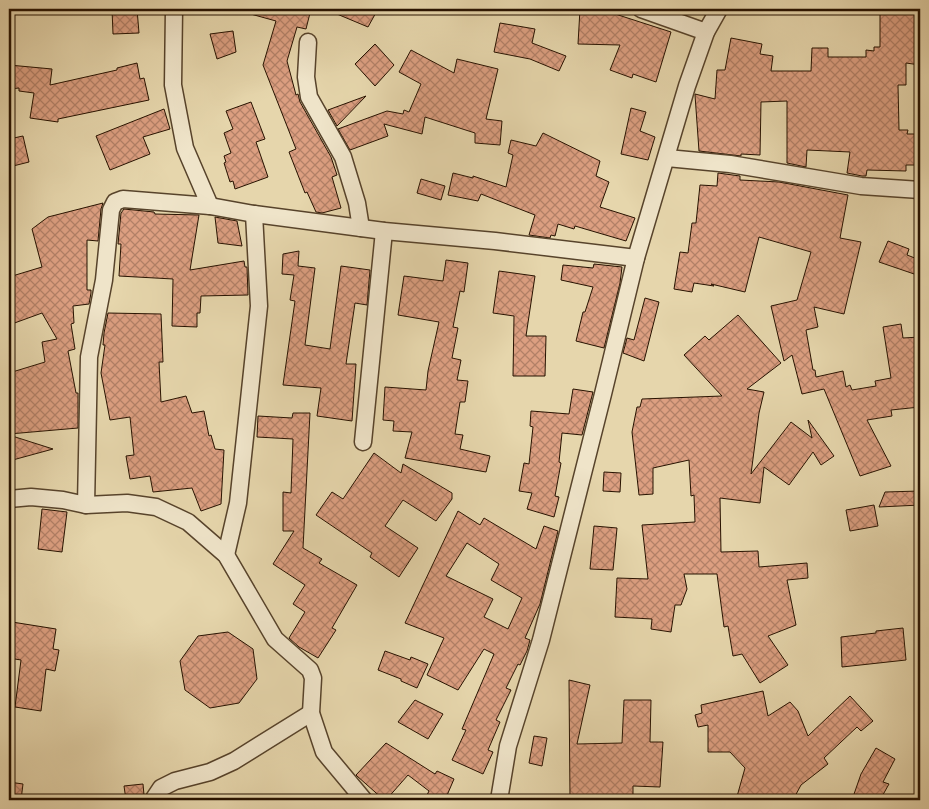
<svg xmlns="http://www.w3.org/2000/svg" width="929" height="809" viewBox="0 0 929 809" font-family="Cardo,serif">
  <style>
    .building { fill: url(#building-cross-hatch); stroke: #271200; fill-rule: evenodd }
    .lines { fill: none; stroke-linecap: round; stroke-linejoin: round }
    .street-casing { stroke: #57432b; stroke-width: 19 }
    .street { stroke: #efe4c9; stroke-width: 16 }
  </style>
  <defs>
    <pattern id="building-cross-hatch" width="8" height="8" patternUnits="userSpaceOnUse" patternTransform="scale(1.25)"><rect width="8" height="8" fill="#dc9f81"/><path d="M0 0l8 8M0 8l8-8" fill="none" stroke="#b28067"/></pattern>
  </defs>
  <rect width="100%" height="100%" fill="#e6d6ac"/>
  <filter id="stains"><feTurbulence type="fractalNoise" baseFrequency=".004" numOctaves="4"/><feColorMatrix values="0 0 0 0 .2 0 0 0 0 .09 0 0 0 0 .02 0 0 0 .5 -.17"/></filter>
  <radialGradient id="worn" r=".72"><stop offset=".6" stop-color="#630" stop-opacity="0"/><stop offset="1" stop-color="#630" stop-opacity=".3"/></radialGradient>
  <g class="building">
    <polygon points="112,9 137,9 139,33 113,34"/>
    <polygon points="248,9 311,9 306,29 297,27 287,61 296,95 298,94 300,102 331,157 337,175 332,177 341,208 322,213 316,212 307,192 305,193 289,152 296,149 263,65 276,21 247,13"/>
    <polygon points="325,9 378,9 368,27"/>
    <polygon points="580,9 609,10 609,12 671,32 656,82 633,74 632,78 610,70 620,45 578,44"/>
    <polygon points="880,9 920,9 920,65 906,63 906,85 898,85 899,130 908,130 907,134 920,134 920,165 906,165 906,171 867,170 866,176 862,176 847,173 850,152 807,150 806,167 787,163 787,101 761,102 760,155 741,154 741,156 699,151 695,95 695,94 715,99 717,70 725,70 731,38 762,44 760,54 773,56 771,71 811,71 812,48 828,48 828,57 866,57 866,50 874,51 874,47 880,47"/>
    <polygon points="500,23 535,29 532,43 566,56 559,71 530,59 494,52"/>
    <polygon points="233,31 236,52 217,59 210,34"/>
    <polygon points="375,44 394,65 375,86 355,64"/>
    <polygon points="411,50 454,73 457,59 498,69 486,119 502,121 500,145 475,143 475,133 425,117 422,134 384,124 388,136 350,150 338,129 387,111 403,114 404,110 409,112 421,84 399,72"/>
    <polygon points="137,63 140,79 144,78 149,100 58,119 58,122 30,118 34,93 19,91 19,88 9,89 9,65 52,69 50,85 117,70 117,68"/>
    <polygon points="366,96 337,126 328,110"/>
    <polygon points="251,102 265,139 256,142 268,177 235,189 233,181 230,182 224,163 226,162 224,156 231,153 224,133 233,129 226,111"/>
    <polygon points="631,108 646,112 640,131 655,137 648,160 621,154"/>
    <polygon points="164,109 170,129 143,137 150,154 110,170 96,136"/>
    <polygon points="543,133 600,161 596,176 609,182 600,207 635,218 626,241 575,226 574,229 558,224 555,236 551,235 550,238 529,235 535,215 481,194 478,201 448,195 453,173 473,178 473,176 506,187 513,155 508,153 511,140 536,146"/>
    <polygon points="23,136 29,162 9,167 9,139"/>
    <polygon points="718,173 740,176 740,180 779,182 848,195 840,238 861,242 844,314 814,307 818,327 806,330 813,370 815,370 816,377 843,371 846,387 850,385 852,390 876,386 875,381 891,378 883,327 901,324 903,338 920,337 920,407 891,410 892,416 867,420 891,466 860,476 824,389 802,394 792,355 784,361 771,306 797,300 811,252 759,237 745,292 711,284 714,286 694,283 692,292 674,289 680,252 688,253 692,223 696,223 700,185 717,186"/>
    <polygon points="421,179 445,186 441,200 417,193"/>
    <polygon points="103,203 101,209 98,241 87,240 87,290 91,290 91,293 89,304 73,306 74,323 71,324 75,349 68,351 76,393 78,393 78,428 9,434 9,373 45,362 42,342 57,339 42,313 9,325 9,277 42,267 32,229 48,217"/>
    <polygon points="124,209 154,212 155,214 199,215 190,270 244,261 245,267 247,267 248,295 201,296 200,313 197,313 197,327 172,326 173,279 119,276 121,244 118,244 121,213"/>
    <polygon points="215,217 237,221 242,246 218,243"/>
    <polygon points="888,241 909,249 907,255 920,260 920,276 879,262"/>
    <polygon points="299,251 298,266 315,268 305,345 330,349 341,266 370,270 367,305 355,303 346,364 356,364 352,421 317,416 321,388 283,385 295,301 290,300 294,275 282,274 283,254"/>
    <polygon points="446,260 468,263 464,292 460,291 453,327 458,328 452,358 461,360 457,380 468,381 465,402 460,402 455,434 463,435 460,449 490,456 486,472 405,458 412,432 393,431 394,421 383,420 385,387 426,390 428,371 439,322 398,315 404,276 443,281"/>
    <polygon points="594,264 622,267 620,283 604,348 576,341 583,312 585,312 593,287 561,280 563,265 593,268"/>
    <polygon points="499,271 535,276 526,336 546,336 545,376 513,376 514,316 493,313"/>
    <polygon points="645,298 659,302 644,361 623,353 627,338 634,340"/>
    <polygon points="108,313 161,314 163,362 159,362 161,402 186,396 192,413 204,411 209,436 211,435 215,449 224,450 221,504 201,511 192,488 153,492 150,476 130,479 126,456 134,455 130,417 110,420 101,373 105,345 103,345 104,333"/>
    <polygon points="738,315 781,363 747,389 764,392 759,413 751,474 791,422 812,438 808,420 834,456 821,465 813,452 789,485 764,467 760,503 720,498 721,552 758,551 759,567 807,563 808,578 787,580 796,625 768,636 788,665 760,683 742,654 733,656 728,626 724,627 717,574 684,574 687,589 681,605 675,605 671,632 651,629 652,619 615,617 617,578 648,579 642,525 695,522 694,495 691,496 689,460 653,468 653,494 639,495 632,432 637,407 640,407 642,399 722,396 684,355 705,336 709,340"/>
    <polygon points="573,389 593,392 582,435 562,433 559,462 561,463 555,496 559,497 554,517 527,509 532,493 519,491 524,463 529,464 533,427 530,426 531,411 569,414"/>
    <polygon points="293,413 310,413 303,548 322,559 319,563 357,585 332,628 336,630 318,658 299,647 289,638 305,612 293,604 305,585 273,564 294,531 283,531 283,492 291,493 293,439 257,437 258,416 292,418"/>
    <polygon points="9,435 53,449 9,461"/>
    <polygon points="374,453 401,473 403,464 452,493 452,499 436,521 403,500 385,526 418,548 399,577 370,557 372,553 316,515 332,492 343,499"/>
    <polygon points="604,472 621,473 620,492 603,491"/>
    <polygon points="920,491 920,505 879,507 885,492"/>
    <polygon points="874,505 878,526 850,531 846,510"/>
    <polygon points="42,509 67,512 62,552 38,549"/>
    <path d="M458 511 480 525 484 518 536 549 544 526 558 531 540 604 525 638 530 640 527 651 520 665 518 664 506 688 511 690 496 720 500 722 488 750 493 752 483 774 452 760 466 730 462 729 494 654 484 649 458 690 427 675 444 638 405 623ZM467 543 499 564 491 580 522 598 508 629 484 617 493 599 446 576Z"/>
    <polygon points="594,526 617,528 613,570 590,569"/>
    <polygon points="12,622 56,629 53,649 59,650 55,671 46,669 41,711 15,707 21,660 9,658 9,643"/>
    <polygon points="903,628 906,660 842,667 841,637 876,633 876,631"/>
    <polygon points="228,632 253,649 257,679 239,703 210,708 185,690 180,661 198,636"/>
    <polygon points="385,651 410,660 411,657 428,664 417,688 401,681 401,679 378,670"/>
    <polygon points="569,680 590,685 577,744 622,743 624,700 651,700 650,742 663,742 660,787 633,786 633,800 570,800"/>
    <polygon points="763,691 768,716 790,702 798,711 808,736 850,696 873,721 861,731 857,727 824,758 828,764 801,785 793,800 736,800 745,768 730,752 708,752 708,725 698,727 695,715 702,713 701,705"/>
    <polygon points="415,700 443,714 428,739 398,722"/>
    <polygon points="534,736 547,738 542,766 529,763"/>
    <polygon points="386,743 435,774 437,771 454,779 445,800 434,800 426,797 429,791 408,775 386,800 384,800 357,776 356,775"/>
    <polygon points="876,748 895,759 883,782 889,784 880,800 861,800 853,797 861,774"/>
    <polygon points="9,782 23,784 21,800 9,800"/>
    <polygon points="143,784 144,795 143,800 126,800 124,786"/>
  </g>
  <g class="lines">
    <defs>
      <g id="street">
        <polyline points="174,9 173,85 185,148 210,206"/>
        <polyline points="641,9 706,32"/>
        <polyline points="308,42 306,77 309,97 343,157 357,203 361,228"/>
        <polyline points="667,158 730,164 861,186 920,190"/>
        <polyline points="363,442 384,231"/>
        <polyline points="9,499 31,497 63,500 86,505 127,503 156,507 188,522 226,555 275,639 310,670 313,678 311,713 324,752 364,800"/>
        <polyline points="86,505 89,357 104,280 111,210 115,202 123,199 210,206 254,214 384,231 495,241 636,258"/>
        <polyline points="226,555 238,503 259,306 254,214"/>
        <polyline points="153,800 161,788 175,781 210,772 234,761 311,713"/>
        <polyline points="499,800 508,746 541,640 603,394 636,258 687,86 706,32 719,9"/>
      </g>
    </defs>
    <use href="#street" class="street-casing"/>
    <use href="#street" class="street"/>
  </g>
  <rect width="929" height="809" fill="none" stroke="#e6d6ac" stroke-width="30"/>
  <rect x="10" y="10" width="909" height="789" fill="none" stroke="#271200" stroke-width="2.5"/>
  <rect x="15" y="15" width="899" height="779" fill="none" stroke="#271200"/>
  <rect width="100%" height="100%" filter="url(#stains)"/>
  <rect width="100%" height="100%" fill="url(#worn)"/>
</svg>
